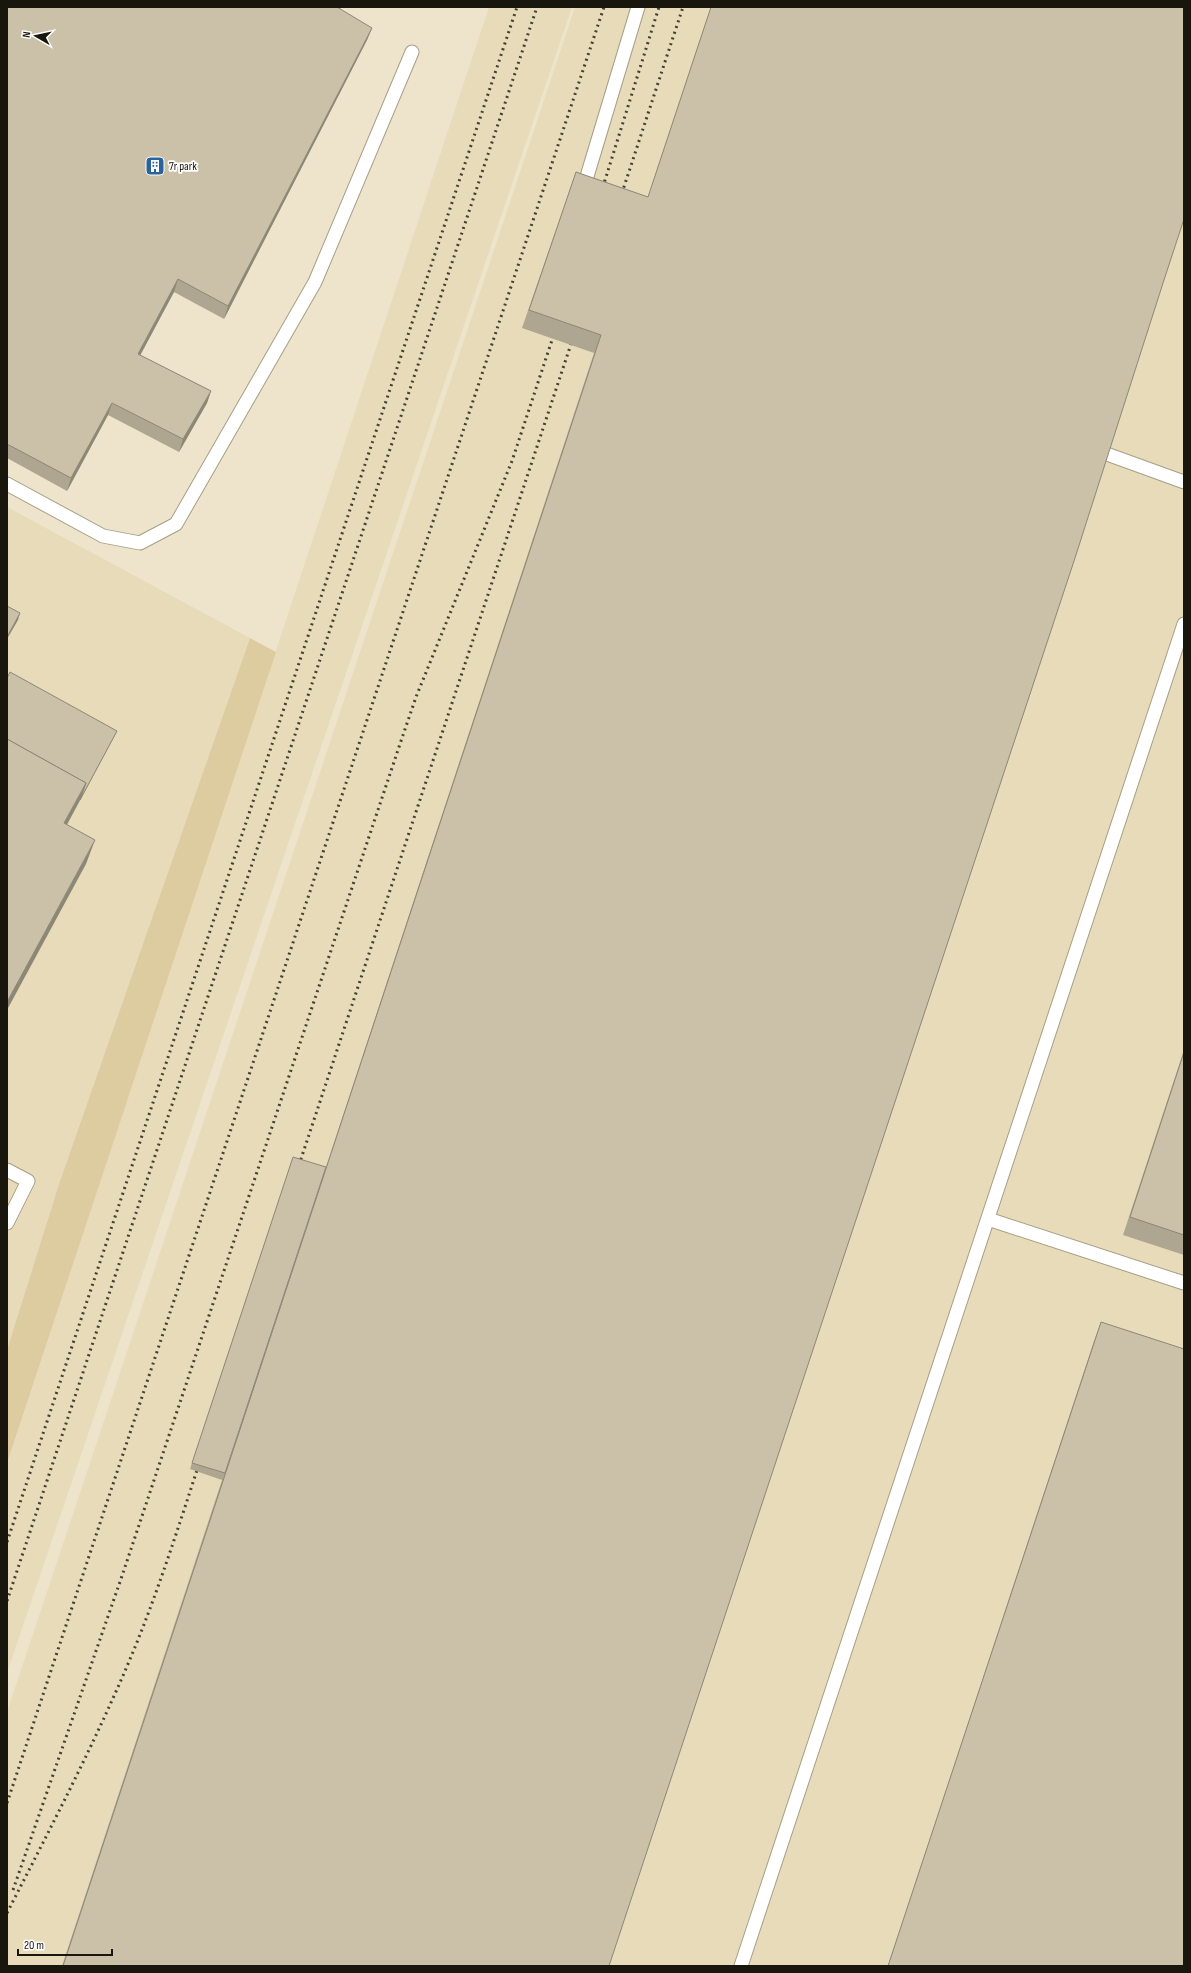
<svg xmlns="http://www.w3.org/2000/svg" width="1191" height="1973" viewBox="0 0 1191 1973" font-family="'Sofia Sans Condensed',sans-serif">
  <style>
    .built { fill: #e7dbba }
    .green { fill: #ddcca0 }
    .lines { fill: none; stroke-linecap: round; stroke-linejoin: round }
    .service-casing { stroke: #a79e87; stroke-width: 15 }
    .service { stroke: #fff; stroke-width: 13 }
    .rail { stroke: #454034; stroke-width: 3; stroke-dasharray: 2 4; stroke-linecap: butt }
    .wall { fill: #aea690 }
    .shaded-wall { fill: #8d8776 }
    .building { fill: #cac1a8; stroke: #8d8776 }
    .labels { text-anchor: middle; stroke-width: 3.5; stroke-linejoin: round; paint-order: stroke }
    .poi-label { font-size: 12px; fill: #19160d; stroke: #fff; text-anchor: start }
  </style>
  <rect width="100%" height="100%" fill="#ede4cb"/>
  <g class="built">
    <polygon points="489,7 572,7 7,1673 7,1463"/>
    <polygon points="575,7 1184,7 1184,1966 7,1966 7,1712"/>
    <polygon points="7,507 250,638 59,1184 7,1350"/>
  </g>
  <polygon class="green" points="250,638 276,652 7,1463 7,1350 59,1184"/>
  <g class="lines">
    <defs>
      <g id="service">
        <polyline points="582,193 638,7"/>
        <polyline points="1093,449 1184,482"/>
        <polyline points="7,484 103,536 140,543 176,524 315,282 412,52"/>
        <polyline points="7,1170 28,1181 7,1223"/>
        <polyline points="988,1219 1184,1283"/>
        <polyline points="741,1966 1184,624"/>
      </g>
    </defs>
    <use href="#service" class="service-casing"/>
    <use href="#service" class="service"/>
    <g class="rail">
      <polyline points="601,193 659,7"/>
      <polyline points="620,199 683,7"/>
      <polyline points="297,1171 574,335"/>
      <polyline points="7,1542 517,7"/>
      <polyline points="7,1601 537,7"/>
      <polyline points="7,1803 604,7"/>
      <polyline points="13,1890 122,1576 401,741 416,697 512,461 556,328"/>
      <path d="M7 1913C51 1827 96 1741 133 1652 159 1589 179 1525 200 1461"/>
    </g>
  </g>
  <g class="wall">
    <polygon points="7,7 372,28 367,40 224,319 174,292 140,355 211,391 207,403 179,452 108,415 67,491 7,458"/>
    <polygon points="711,7 1184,7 609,1966 62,1966 222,1480 190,1469 291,1163 326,1167 594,353 522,328 576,172 648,197"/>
    <polygon points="1184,1050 1184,1255 1123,1235"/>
    <polygon points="1101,1322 1184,1966 888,1966 1094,1341"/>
  </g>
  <g class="shaded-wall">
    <polygon points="372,28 367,40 224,319 228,306"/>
    <polygon points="178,279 174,292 134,367 138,354"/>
    <polygon points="211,391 207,403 179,452 183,439"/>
    <polygon points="112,403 108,415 67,491 71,478"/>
    <polygon points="20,613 18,620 7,639 7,637"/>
    <polygon points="117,731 114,737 55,847 64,823 86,783"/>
    <polygon points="95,840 86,864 7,1010 7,1002"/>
  </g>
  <g class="building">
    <polygon points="7,7 337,7 372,28 228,306 178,279 138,354 211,391 183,439 112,403 71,478 7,444"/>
    <polygon points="711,7 1184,7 1184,219 1164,280 1074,561 609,1966 63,1966 601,335 529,310 576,172 648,197"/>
    <polygon points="7,606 20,613 7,637"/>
    <polygon points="10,672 117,731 80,800 86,783 7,739 7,678"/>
    <polygon points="7,739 86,783 64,823 95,840 7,1002"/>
    <polygon points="1184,1052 1184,1235 1130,1217"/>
    <polygon points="293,1157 326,1167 225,1473 192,1463"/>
    <polygon points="1101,1322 1184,1349 1184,1966 888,1966"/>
  </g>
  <defs>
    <symbol id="building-square" viewBox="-11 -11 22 22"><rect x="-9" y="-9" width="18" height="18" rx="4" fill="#28649b" stroke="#fff"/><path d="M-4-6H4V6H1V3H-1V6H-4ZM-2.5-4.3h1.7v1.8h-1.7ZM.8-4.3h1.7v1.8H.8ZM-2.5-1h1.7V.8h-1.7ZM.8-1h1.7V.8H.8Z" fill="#fff"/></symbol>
  </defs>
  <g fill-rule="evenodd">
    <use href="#building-square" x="144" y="155" width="22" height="22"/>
  </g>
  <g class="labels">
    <g class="poi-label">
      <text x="169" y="170">7r park</text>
    </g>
  </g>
  <rect width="1191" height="1973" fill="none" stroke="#19160d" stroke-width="16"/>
  <g transform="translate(36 36) rotate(279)" stroke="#ffffff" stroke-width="3" paint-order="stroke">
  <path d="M0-3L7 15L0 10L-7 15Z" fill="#19160d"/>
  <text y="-6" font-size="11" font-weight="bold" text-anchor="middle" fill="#19160d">N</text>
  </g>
  <path d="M18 1949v6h94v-6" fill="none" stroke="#19160d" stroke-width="2"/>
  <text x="24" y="1949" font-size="12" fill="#19160d" stroke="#ffffff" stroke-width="3" paint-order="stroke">20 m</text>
</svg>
